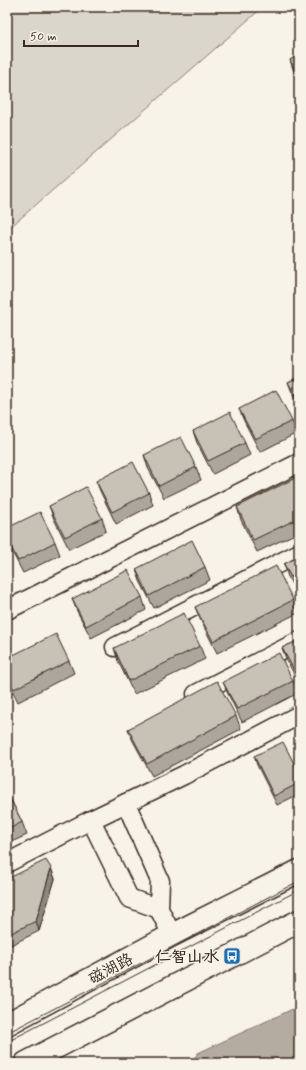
<svg xmlns="http://www.w3.org/2000/svg" width="306" height="1070" viewBox="0 0 306 1070" font-family="Mynerve,'LXGW WenKai TC',sans-serif">
  <style>
    .green { fill: #dbd6cb; stroke: #8b8074 }
    .water { fill: #b4aca0; stroke: #84786c }
    .lines { fill: none; stroke-linecap: round; stroke-linejoin: round }
    .minor-casing { stroke: #3b2a1e; stroke-width: 21 }
    .major-casing { stroke: #3b2a1e; stroke-width: 25 }
    .minor { stroke: #f7f3e8; stroke-width: 18 }
    .major { stroke: #f7f3e8; stroke-width: 22 }
    .tram { stroke: #3b2a1e; stroke-width: 1 }
    .wall { fill: #aca69d; stroke: #3b2a1e }
    .shaded-wall { fill: #8c877f; stroke: #3b2a1e }
    .building { fill: #c8c1b6; stroke: #3b2a1e }
    .labels { text-anchor: middle; stroke-width: 3; stroke-linejoin: round; paint-order: stroke }
    .poi-label { font-size: 16px; font-weight: bold; fill: #3b2a1e; stroke: #f7f3e8; text-anchor: end }
    .street-label { font-size: 16px; fill: #3b2a1e; stroke: #f7f3e8 }
  </style>
  <rect width="100%" height="100%" fill="#f7f3e8"/>
  <filter id="ink" filterUnits="userSpaceOnUse"><feTurbulence type="fractalNoise" baseFrequency=".025" numOctaves="2"/><feDisplacementMap in="SourceGraphic" scale="8" xChannelSelector="R" yChannelSelector="G"/><feConvolveMatrix kernelMatrix="1 2 1 2 8 2 1 2 1" color-interpolation-filters="sRGB"/></filter>
  <g filter="url(#ink)">
    <polygon class="green" points="7,7 263,7 7,230"/>
    <polygon class="water" points="299,1006 299,1063 191,1063 198,1053"/>
    <g class="lines">
      <defs>
        <g id="minor">
          <polyline points="7,610 299,463"/>
          <polyline points="115,647 299,553"/>
          <polyline points="196,694 299,641"/>
          <polyline points="126,803 160,881 159,909 172,935"/>
          <polyline points="91,820 129,898 159,909"/>
          <polyline points="7,863 91,820 184,775 299,715"/>
        </g>
        <g id="major">
          <polyline points="7,1024 172,935 299,871"/>
          <polyline points="26,1063 299,921"/>
        </g>
      </defs>
      <use href="#minor" class="minor-casing"/>
      <use href="#major" class="major-casing"/>
      <use href="#minor" class="minor"/>
      <use href="#major" class="major"/>
      <g class="tram">
        <polyline points="7,1033 299,881"/>
        <polyline points="7,1042 299,890"/>
      </g>
    </g>
    <g class="wall">
      <polygon points="299,55 299,81 294,72 290,60"/>
      <polygon points="299,377 299,407 293,395 288,382"/>
      <polygon points="239,409 292,421 297,433 260,452 244,421"/>
      <polygon points="193,431 245,443 250,455 213,474 197,443"/>
      <polygon points="144,455 196,467 201,480 164,498 148,468"/>
      <polygon points="299,476 299,532 257,552 241,520 237,507"/>
      <polygon points="96,481 149,493 153,505 116,524 101,493"/>
      <polygon points="49,506 102,518 106,531 69,549 54,519"/>
      <polygon points="7,528 55,542 60,555 23,573 7,542"/>
      <polygon points="299,556 299,597 288,577 284,564"/>
      <polygon points="205,567 210,580 154,608 140,581 136,569"/>
      <polygon points="142,597 146,610 91,638 77,611 72,599"/>
      <polygon points="293,600 298,613 217,653 200,619 195,607"/>
      <polygon points="299,640 299,683 287,661 282,648"/>
      <polygon points="200,646 205,659 134,694 118,661 114,648"/>
      <polygon points="7,658 69,661 74,673 18,702 7,680"/>
      <polygon points="293,681 298,693 242,722 228,694 223,682"/>
      <polygon points="236,716 241,729 152,776 133,741 128,729"/>
      <polygon points="254,756 299,773 299,794 277,805 257,765"/>
      <polygon points="7,792 22,822 27,835 7,844"/>
      <polygon points="51,868 55,879 39,931 7,947 7,879"/>
    </g>
    <polygon class="shaded-wall" points="51,868 55,879 39,931 36,921"/>
    <g class="building">
      <polygon points="299,55 299,77 290,60"/>
      <polygon points="299,377 299,403 288,382"/>
      <polygon points="276,390 292,421 255,439 239,409"/>
      <polygon points="230,412 245,443 208,461 193,431"/>
      <polygon points="181,437 196,467 159,486 144,455"/>
      <polygon points="133,462 149,493 112,512 96,481"/>
      <polygon points="299,476 299,518 253,540 237,507"/>
      <polygon points="86,487 102,518 65,537 49,506"/>
      <polygon points="40,512 55,542 18,561 7,539 7,528"/>
      <polygon points="192,540 205,567 149,596 136,569"/>
      <polygon points="299,556 299,590 298,591 284,564"/>
      <polygon points="276,566 293,600 213,641 195,607"/>
      <polygon points="128,570 142,597 86,626 72,599"/>
      <polygon points="184,613 200,646 129,681 114,648"/>
      <polygon points="56,634 69,661 14,689 7,677 7,658"/>
      <polygon points="299,640 299,679 282,648"/>
      <polygon points="279,653 293,681 237,709 223,682"/>
      <polygon points="217,681 236,716 147,764 128,729"/>
      <polygon points="283,742 299,773 299,783 274,796 254,756"/>
      <polygon points="7,792 22,822 7,830"/>
      <polygon points="46,860 51,868 36,921 7,935 7,879"/>
    </g>
  </g>
  <defs>
    <symbol id="bus-square" viewBox="-11 -11 22 22"><rect x="-9" y="-9" width="18" height="18" rx="4" fill="#1f6fb2" stroke="#f7f3e8"/><path d="M-5-6H5V4H4V6H2V4H-2V6H-4V4H-5ZM-3.5-4V0h7V-4ZM-3.5 1.2v1.5H-2V1.2ZM2 1.2v1.5H3.5V1.2Z" fill="#fff"/></symbol>
  </defs>
  <g fill-rule="evenodd">
    <use href="#bus-square" x="222" y="946" width="20" height="20"/>
  </g>
  <g class="labels">
    <g class="poi-label">
      <text x="219" y="962">仁智山水</text>
    </g>
    <g class="street-label">
      <text transform="translate(110 968) rotate(-28)" y="6">磁湖路</text>
    </g>
  </g>
  <rect width="306" height="1070" fill="none" stroke="#f7f3e8" stroke-width="24"/>
  <rect x="12" y="12" width="282" height="1046" fill="none" stroke="#3b2a1e" stroke-width="1.5" filter="url(#ink)"/>
  <path d="M24 40v6h114v-6" fill="none" stroke="#3b2a1e" stroke-width="2"/>
  <text x="30" y="40" font-size="12" fill="#3b2a1e" stroke="#f7f3e8" stroke-width="3" paint-order="stroke">50 m</text>
</svg>
